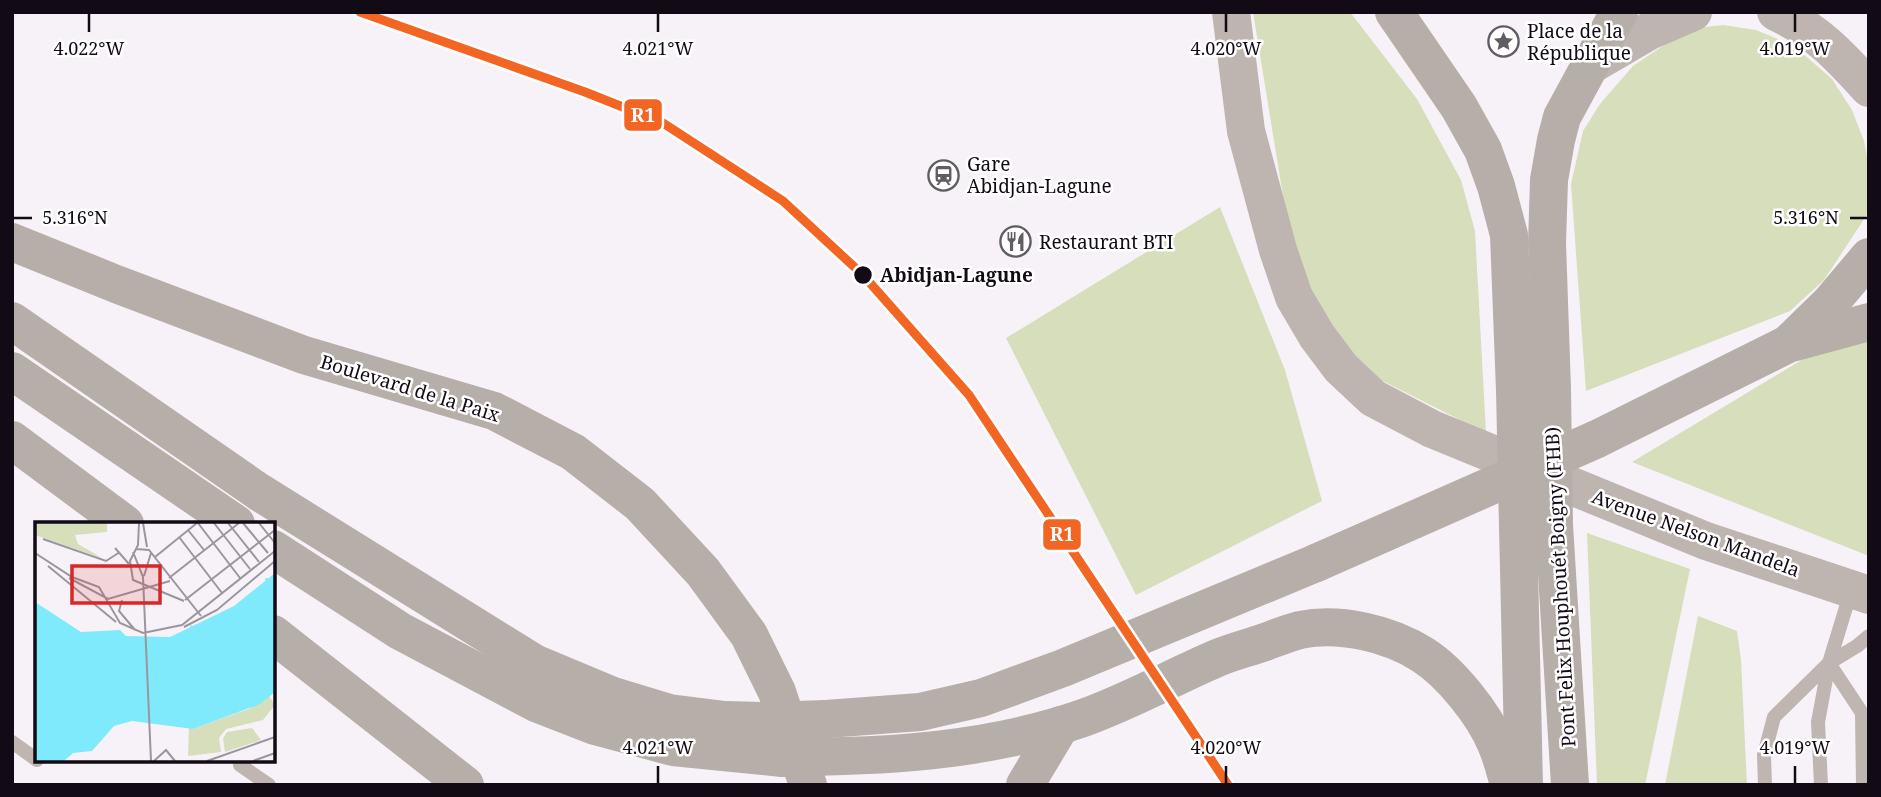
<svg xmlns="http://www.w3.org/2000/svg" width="1881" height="797" viewBox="0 0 1881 797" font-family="'Noto Serif',serif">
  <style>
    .green { fill: #d6debc }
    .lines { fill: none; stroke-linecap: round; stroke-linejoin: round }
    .service { stroke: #bfb6b1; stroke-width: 14 }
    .secondary { stroke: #beb5b1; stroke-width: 38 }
    .primary { stroke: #b6aea8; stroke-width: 38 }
    .primary-bridge { stroke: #b6aea8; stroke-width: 38 }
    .rail-1-casing { stroke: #fff; stroke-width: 14 }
    .rail-1 { stroke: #f26522; stroke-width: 9 }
    .ticks { fill: none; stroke: #120b15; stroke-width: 2.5 }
    .stop-dot { fill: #120b15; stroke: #fff; stroke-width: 2.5 }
    .labels { text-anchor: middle; stroke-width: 5; stroke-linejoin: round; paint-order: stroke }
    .poi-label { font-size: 19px; fill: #120b15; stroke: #fff; text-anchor: start }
    .stop-label { font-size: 19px; font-weight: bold; fill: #120b15; stroke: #fff; text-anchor: start }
    .street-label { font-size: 19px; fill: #120b15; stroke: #fff }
    .inset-river { fill: none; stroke: #7feafb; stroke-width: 3.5 }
    .inset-road { fill: none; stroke: #9b969d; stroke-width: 2 }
    .view { fill: #d62828; fill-opacity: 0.15; stroke: #d62828; stroke-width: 3.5 }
    .inset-edge { fill: none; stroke: #120b15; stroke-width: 3.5 }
    .ticks-label { font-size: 18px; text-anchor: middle; fill: #120b15; stroke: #fff; stroke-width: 5; stroke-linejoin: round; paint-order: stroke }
    .line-badge { stroke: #fff; stroke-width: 2.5 }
    .badge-label { font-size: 19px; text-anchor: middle; font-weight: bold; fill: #fff }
  </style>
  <rect width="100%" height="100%" fill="#f7f2f8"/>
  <g class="green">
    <polygon points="1253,12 1350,12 1417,99 1461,180 1475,231 1486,433 1375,377 1327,331 1292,251"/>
    <polygon points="1723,25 1756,30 1794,46 1832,79 1852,110 1864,141 1869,166 1868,213 1824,280 1790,311 1586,391 1571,184 1583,131 1600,104 1633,66 1670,41 1696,28"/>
    <polygon points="1220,207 1285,370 1322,501 1136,595 1006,338"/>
    <polygon points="1869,310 1869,556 1632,462 1840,337"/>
    <polygon points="1587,533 1690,569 1645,785 1597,785"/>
    <polygon points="1698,616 1737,631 1741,660 1747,785 1665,785"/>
  </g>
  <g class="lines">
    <g class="service">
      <polyline points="1829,663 1862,713 1863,785"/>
      <polyline points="12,742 37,760"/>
      <polyline points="240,765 269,785"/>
      <polyline points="1765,785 1764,755 1774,717 1829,663 1857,646 1869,636"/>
      <polyline points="1821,785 1818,722 1829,663 1851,591"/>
    </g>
    <g class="secondary">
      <polyline points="1231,12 1246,131 1278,250 1294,297 1317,336 1341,368 1373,398 1432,429 1706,541 1869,595"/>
      <path d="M1776 12C1817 31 1839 55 1869 88"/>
      <polyline points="1589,66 1649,31 1693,12"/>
    </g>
    <g class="primary">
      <polyline points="1394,12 1459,107 1483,150 1496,186 1509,235 1515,390"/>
      <polyline points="12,242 116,284 304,355 494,411 573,452 640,504 703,572 749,635 777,692 808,785"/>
      <polyline points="12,321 259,492 534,663 613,696 669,713 725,720 768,721"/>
      <polyline points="1790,342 1831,302 1869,257"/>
      <polyline points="12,371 236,524"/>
      <polyline points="1552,389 1547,243 1549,180 1556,140 1562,117 1619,12"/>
      <polyline points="1597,439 1788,344 1869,322"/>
      <polyline points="12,440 125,524"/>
      <polyline points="1554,525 1570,785"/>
      <polyline points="1518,526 1524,785"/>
      <polyline points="273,549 400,631 536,703 595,726 673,747 783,758"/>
      <polyline points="273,634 465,785"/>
      <polyline points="826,719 920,712 981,698 1063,668 1316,563"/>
      <path d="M843 756C924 754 1006 745 1083 718 1128 702 1171 678 1215 659 1231 652 1248 648 1265 642 1276 638 1288 633 1300 630 1339 622 1389 633 1423 655 1450 672 1484 714 1496 744 1502 757 1505 771 1509 785"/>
      <polyline points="1025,785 1061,725"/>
    </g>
    <g class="primary-bridge">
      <polyline points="1552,389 1554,525"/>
      <polyline points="1515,390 1518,526"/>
      <polyline points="1316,563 1597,439"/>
      <polyline points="768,721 826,719"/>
      <polyline points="783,758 843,756"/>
    </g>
    <defs>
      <polyline id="rail-1" points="360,12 585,92 663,123 783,201 863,275 969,395 1228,785"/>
    </defs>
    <use href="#rail-1" class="rail-1-casing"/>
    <use href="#rail-1" class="rail-1"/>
  </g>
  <path class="ticks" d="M89 14V32M658 14V32M1226 14V32M1795 14V32M14 218H32M1850 218H1867M658 766V783M1226 766V783M1795 766V783"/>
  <defs>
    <symbol id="sight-ring" viewBox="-11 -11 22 22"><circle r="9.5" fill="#fff" stroke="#625c64" stroke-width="1.5"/><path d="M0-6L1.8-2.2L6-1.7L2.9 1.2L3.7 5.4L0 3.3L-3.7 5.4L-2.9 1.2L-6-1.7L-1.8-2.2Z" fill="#625c64"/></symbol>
    <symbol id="station-ring" viewBox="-11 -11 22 22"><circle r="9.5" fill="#fff" stroke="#625c64" stroke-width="1.5"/><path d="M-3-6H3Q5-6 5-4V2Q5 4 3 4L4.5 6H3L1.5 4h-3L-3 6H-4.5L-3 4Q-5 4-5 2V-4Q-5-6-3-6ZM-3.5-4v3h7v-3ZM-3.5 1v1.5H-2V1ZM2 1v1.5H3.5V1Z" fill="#625c64"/></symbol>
    <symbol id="restaurant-ring" viewBox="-11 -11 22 22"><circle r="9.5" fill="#fff" stroke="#625c64" stroke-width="1.5"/><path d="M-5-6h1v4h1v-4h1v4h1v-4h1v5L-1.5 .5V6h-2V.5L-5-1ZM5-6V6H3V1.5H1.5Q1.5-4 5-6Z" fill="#625c64"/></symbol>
  </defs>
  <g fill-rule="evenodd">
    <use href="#sight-ring" x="1486" y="24" width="35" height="35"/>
    <use href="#station-ring" x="926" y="158" width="35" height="35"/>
    <use href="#restaurant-ring" x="998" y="224" width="35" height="35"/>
  </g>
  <circle class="stop-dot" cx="863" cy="275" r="10"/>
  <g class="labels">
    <g class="poi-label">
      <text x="1527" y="38">Place de la<tspan x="1527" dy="22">République</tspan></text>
      <text x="967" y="171">Gare<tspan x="967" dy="22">Abidjan-Lagune</tspan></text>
      <text x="1039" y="249">Restaurant BTI</text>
    </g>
    <g class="stop-label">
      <text x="880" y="282">Abidjan-Lagune</text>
    </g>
    <g class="street-label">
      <text transform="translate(410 388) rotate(17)" y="7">Boulevard de la Paix</text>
      <text transform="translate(1696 533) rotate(20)" y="7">Avenue Nelson Mandela</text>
      <text transform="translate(1560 587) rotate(-93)" y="7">Pont Felix Houphouét Boigny (FHB)</text>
    </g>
  </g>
  <g transform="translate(35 522)">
    <rect width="240" height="240" fill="#f7f2f8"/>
    <path d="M0 1H72V10L40 13 43 22 67 36 0 13ZM234 174 240 183 228 198 191 207 184 216 186 230 153 234 154 204 158 207 216 186ZM217 206 226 218 190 230 188 217 192 210Z" fill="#d6debc"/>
    <path d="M240 51V170L225 182 158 207 97 199 79 204 57 229 38 231 29 239H0V80L46 110 85 108 91 114 135 115 199 84Z" fill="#7feafb"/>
    <path class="inset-river" d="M199 98 228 91M178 104 182 111 192 114 240 97M140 123 156 108M114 129 168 116 177 103M115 136 135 125M0 152 108 130M116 165 188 144 218 185M0 169 110 137M0 176 58 163 128 138 203 190M219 184 231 118 232 58 240 59M219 184 231 71M202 188 157 126V106L164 110 240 78M0 196 111 167"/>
    <path class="inset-road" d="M104 1 103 23 95 39 98 58 149 79M108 1 112 25M163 1 205 56M179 1 215 47M193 1 224 40M208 1 233 31M224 1 240 21M153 8 169 28M144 15 187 71M8 17 71 39 85 30M80 26 94 42M101 27 114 28 166 94M98 30 108 55 116 239M0 31 37 55 64 65 85 101 108 111 147 103 240 29M120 35 162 1M13 44 81 100M109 54 116 31M34 56 73 77 135 59M134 56 204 1M87 78 84 89 100 108M150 78 240 8M149 105 182 88 240 39M119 239 131 228 140 239M172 239 240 215M218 239 240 231"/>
    <path class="view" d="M37 44H125V81H37Z"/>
    <rect width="240" height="240" class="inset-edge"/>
  </g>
  <g class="ticks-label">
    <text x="89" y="55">4.022°W</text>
    <text x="658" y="55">4.021°W</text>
    <text x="1226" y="55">4.020°W</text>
    <text x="1795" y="55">4.019°W</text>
    <text x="75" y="224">5.316°N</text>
    <text x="1806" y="224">5.316°N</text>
    <text x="658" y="754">4.021°W</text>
    <text x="1226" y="754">4.020°W</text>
    <text x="1795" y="754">4.019°W</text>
  </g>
  <g class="line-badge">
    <rect x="623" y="98" width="40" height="34" rx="7" fill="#f26522"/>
    <rect x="1042" y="518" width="40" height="33" rx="7" fill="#f26522"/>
  </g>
  <g class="badge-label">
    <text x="643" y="122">R1</text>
    <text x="1062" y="541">R1</text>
  </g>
  <rect width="1881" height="797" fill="none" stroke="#120b15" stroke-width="28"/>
</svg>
